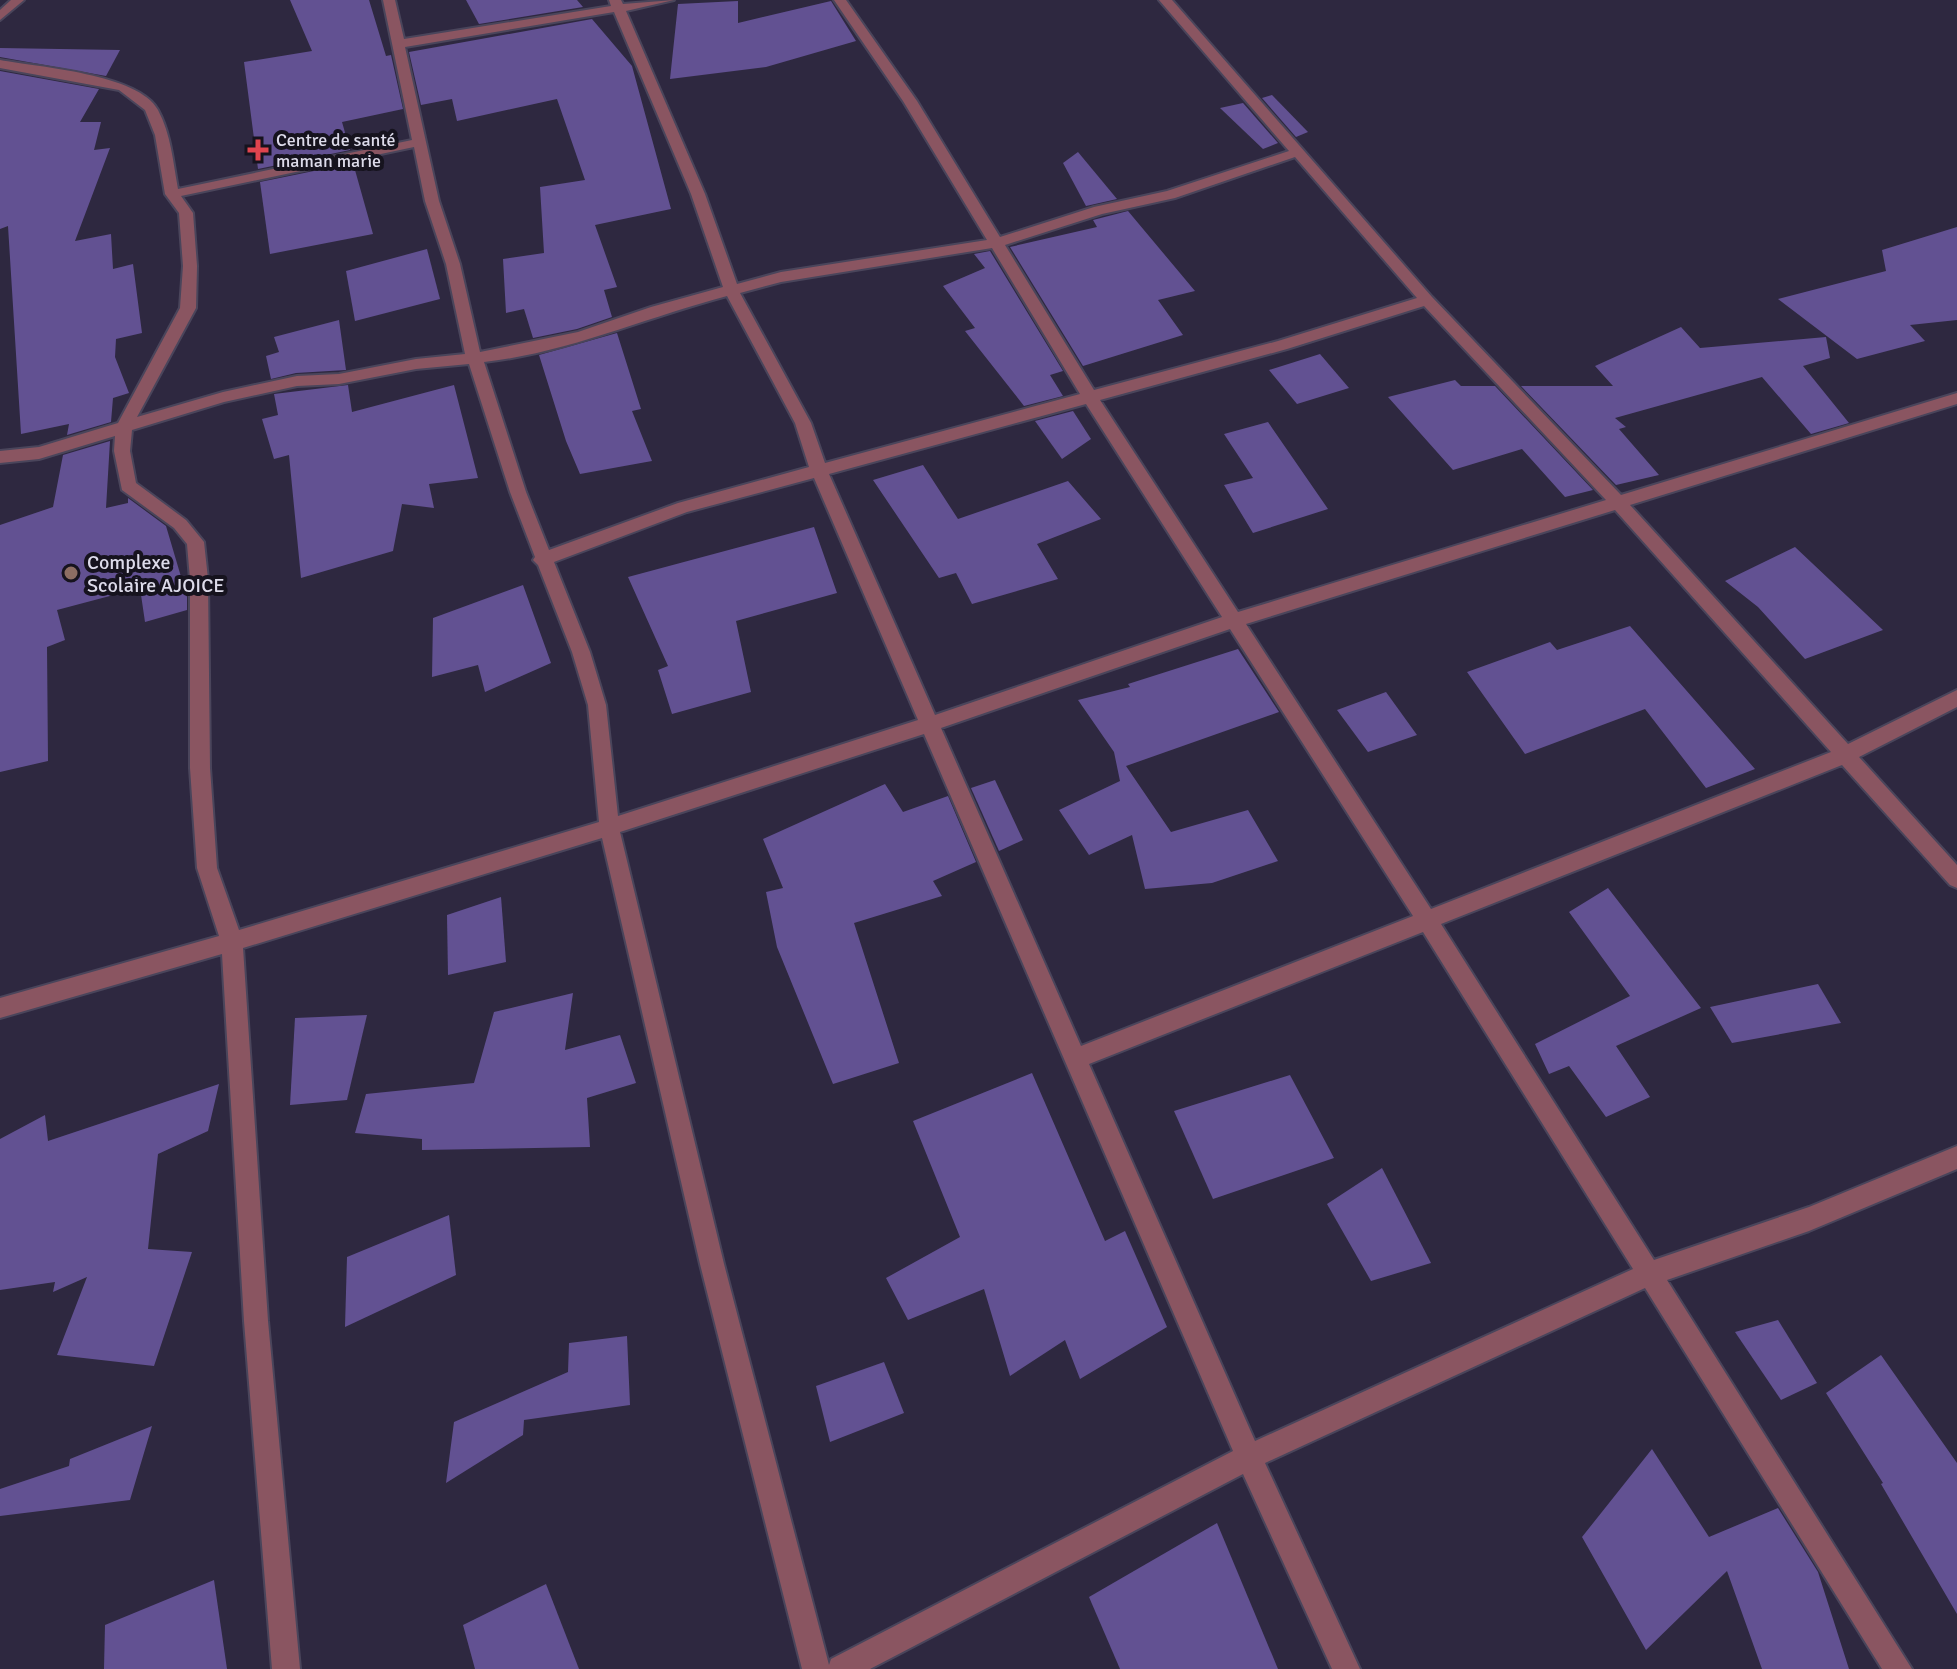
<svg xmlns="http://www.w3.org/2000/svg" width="1957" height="1669" viewBox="0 0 1957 1669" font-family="Signika,sans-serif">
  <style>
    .building { fill: #625192 }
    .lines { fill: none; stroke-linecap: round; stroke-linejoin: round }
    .minor-casing { stroke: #4a455b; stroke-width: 4 }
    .minor { fill: #8a5561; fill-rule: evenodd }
    .health-dot { fill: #e0444e; stroke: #16131e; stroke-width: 3 }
    .education-dot { fill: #8d6e63; stroke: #16131e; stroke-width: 3 }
    .labels { text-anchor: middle; stroke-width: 8; stroke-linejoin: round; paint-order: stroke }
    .far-poi-label { font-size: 18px; fill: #dddbea; stroke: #16131e; text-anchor: start }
    .poi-label { font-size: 20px; fill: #dddbea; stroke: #16131e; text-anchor: start }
  </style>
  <rect width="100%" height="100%" fill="#2e2840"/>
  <g class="building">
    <polygon points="290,0 369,0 386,56 391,55 403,109 342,122 350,150 258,169 244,62 312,51"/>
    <polygon points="466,0 577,0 583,7 479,24"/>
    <polygon points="738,1 738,23 831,1 856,41 766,67 670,79 678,4"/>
    <polygon points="592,19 632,66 671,209 595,225 617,287 604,290 612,317 577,329 533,338 524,309 506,313 503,259 544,253 540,187 585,180 557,99 457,121 452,99 421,105 409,52"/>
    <polygon points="0,48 120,50 106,76 0,57"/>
    <polygon points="0,71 99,89 80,122 101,122 94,150 110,148 75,241 111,234 113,269 133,264 142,333 116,339 115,357 129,393 113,398 111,422 67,435 69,424 21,434 8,226 0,229"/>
    <polygon points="1272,95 1308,132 1296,137 1262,98"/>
    <polygon points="1243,103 1278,143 1263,149 1220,108"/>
    <polygon points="1078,152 1117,199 1086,206 1063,163"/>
    <polygon points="353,163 373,234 270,254 260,182"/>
    <polygon points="1128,211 1195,291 1158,300 1183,335 1083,366 1010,247 1097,227 1093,220"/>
    <polygon points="1957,227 1957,320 1910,325 1925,341 1857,359 1778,299 1886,271 1882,250"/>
    <polygon points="427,249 440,299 355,321 346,271"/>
    <polygon points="990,251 1063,371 1050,375 1063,396 1024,406 965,331 975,328 943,286 985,268 974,254"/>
    <polygon points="339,320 346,370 296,373 271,379 266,356 279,352 274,337"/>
    <polygon points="1681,327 1700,348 1826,337 1830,358 1803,366 1849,423 1811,434 1762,377 1615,418 1626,427 1619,429 1659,475 1616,485 1521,386 1613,386 1595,366"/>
    <polygon points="617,333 641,409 632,411 652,461 580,474 566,441 539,355"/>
    <polygon points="1320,354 1349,388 1297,404 1269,370"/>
    <polygon points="1455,380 1461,386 1495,386 1593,490 1565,497 1522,449 1453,470 1388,397"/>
    <polygon points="348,385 352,412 454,385 478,478 429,484 434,508 402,504 393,551 301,578 289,455 274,459 262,419 278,415 274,394"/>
    <polygon points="1073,411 1091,439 1062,459 1035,421"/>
    <polygon points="1268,422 1328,509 1253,533 1224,485 1253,478 1224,434"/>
    <polygon points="110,441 106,508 128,503 128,498 166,526 187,597 187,610 145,622 140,588 57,610 65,640 47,647 48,761 0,772 0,525 53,507 63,455"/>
    <polygon points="923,465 958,519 1068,481 1101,519 1037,544 1058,579 972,604 956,573 939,578 873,480"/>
    <polygon points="814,527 837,593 736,621 751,692 672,714 658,670 668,666 628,577"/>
    <polygon points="1795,547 1883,630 1805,659 1758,607 1725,581"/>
    <polygon points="523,585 551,663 485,692 478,665 432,677 433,618"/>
    <polygon points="1630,626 1755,769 1706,788 1645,709 1525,754 1467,672 1550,642 1557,650"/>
    <polygon points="1238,649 1279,712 1126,766 1171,832 1248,810 1278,861 1212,883 1145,889 1132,835 1089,855 1059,810 1120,781 1114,752 1078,700 1130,687 1128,684"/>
    <polygon points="1386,692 1417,735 1368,752 1337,710"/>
    <polygon points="995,780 1023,840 999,851 971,788"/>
    <polygon points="885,784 903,812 948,796 976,862 933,881 942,896 854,923 899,1063 833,1084 777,947 766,892 783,888 763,839"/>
    <polygon points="1608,888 1701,1008 1616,1046 1650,1097 1606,1117 1569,1066 1549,1074 1535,1044 1630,996 1569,912"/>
    <polygon points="501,897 506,962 448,975 447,915"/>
    <polygon points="1818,984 1841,1023 1732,1043 1710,1007"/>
    <polygon points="573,993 565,1050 620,1035 636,1083 587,1098 590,1147 422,1150 422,1139 355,1133 366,1094 474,1083 494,1012"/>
    <polygon points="367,1015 347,1100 290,1105 295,1018"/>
    <polygon points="1032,1073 1105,1241 1125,1231 1167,1327 1080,1379 1065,1340 1010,1376 984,1289 908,1320 886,1278 960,1237 913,1121"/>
    <polygon points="1290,1075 1334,1158 1213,1199 1174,1111"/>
    <polygon points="219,1084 208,1131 158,1154 148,1249 192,1252 154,1366 57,1355 87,1277 53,1292 55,1282 0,1290 0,1139 45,1115 48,1141"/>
    <polygon points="1382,1168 1431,1263 1371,1281 1327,1204"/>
    <polygon points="449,1215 456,1275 345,1327 347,1257"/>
    <polygon points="1778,1320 1817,1383 1781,1400 1735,1332"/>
    <polygon points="627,1336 630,1405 524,1420 523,1435 446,1483 454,1422 568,1372 569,1343"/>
    <polygon points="1881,1355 1957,1463 1957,1614 1881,1484 1883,1483 1826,1393"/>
    <polygon points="884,1362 904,1413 830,1442 816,1386"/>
    <polygon points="152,1426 130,1500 0,1516 0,1489 69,1466 70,1459"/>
    <polygon points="1652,1449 1709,1537 1778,1508 1818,1572 1849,1669 1762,1669 1727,1571 1646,1650 1582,1537"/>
    <polygon points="1217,1523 1278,1669 1120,1669 1089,1597"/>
    <polygon points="214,1580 227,1669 104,1669 105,1625"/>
    <polygon points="546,1584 579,1669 475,1669 463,1625"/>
  </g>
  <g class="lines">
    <defs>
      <g id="minor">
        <polygon points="11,0 24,0 0,20 0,10"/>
        <path d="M383 0H395L404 39 611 6 609 0H621L623 4 674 0 626 11 705 194 737 284 781 272 987 240 903 101 834 0H846L917 101 1000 237 1094 207 1167 191 1289 151 1159 0H1172L1432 297 1621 495 1957 393V404L1630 505 1848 744 1957 690V707L1859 757 1957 865V888L1950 885 1842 765 1441 924 1654 1260 1809 1207 1957 1146V1169L1809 1231 1667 1280 1912 1669H1882L1645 1288 1265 1463 1360 1669H1332L1243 1474 870 1669H802L700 1264 602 838 243 948 268 1321 300 1669H272L244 1321 222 954 0 1018V998L219 936 197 868 190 768V579L187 544 174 528 122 490 114 451 115 436 39 459 0 463V451L39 447 118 423 180 308 183 266 179 213 165 194 155 135 145 110 119 90 0 68V60C38 67 139 74 158 110 171 134 173 162 178 189L412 140ZM614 12 691 194 723 287 651 307 578 332 480 352 460 264 439 201 405 47ZM414 147 425 201 446 264 465 354 416 359 339 374 297 376 223 392 137 417 196 308 197 266 193 213 181 196ZM1295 157 1417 298 1278 341 1094 390 1005 245 1102 214 1175 198ZM992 248 1080 394 825 463 811 423 740 293 781 282ZM727 296 795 423 809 467 678 503 549 550 526 492 484 362C567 353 647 317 727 296ZM1424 306 1606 500 1238 612 1100 400 1287 349ZM469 364 510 492 535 557 533 560 538 565 572 652 588 705 599 822 239 930 217 868 210 768 208 579 204 542 186 520 136 483 130 451 132 430 224 402 297 386 339 384 416 369ZM1086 404 1222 617 935 715 829 474ZM814 478 918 720 618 816 606 705 590 652 554 562 687 512ZM1615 510 1831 752 1431 909 1246 624ZM1230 629 1413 916 1081 1046 941 728ZM924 734 1233 1451 831 1659 829 1665 724 1264 620 832ZM1423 932 1633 1269 1255 1441 1089 1064Z"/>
      </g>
    </defs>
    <use href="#minor" class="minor-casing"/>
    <use href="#minor" class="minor"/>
  </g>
  <path class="health-dot" d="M254 138h8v8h8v8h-8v8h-8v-8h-8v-8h8z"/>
  <circle class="education-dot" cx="71" cy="573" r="8"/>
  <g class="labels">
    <g class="far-poi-label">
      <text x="276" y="146">Centre de santé<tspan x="276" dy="21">maman marie</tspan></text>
    </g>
    <g class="poi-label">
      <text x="87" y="569">Complexe<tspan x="87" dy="23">Scolaire AJOICE</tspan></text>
    </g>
  </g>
</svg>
